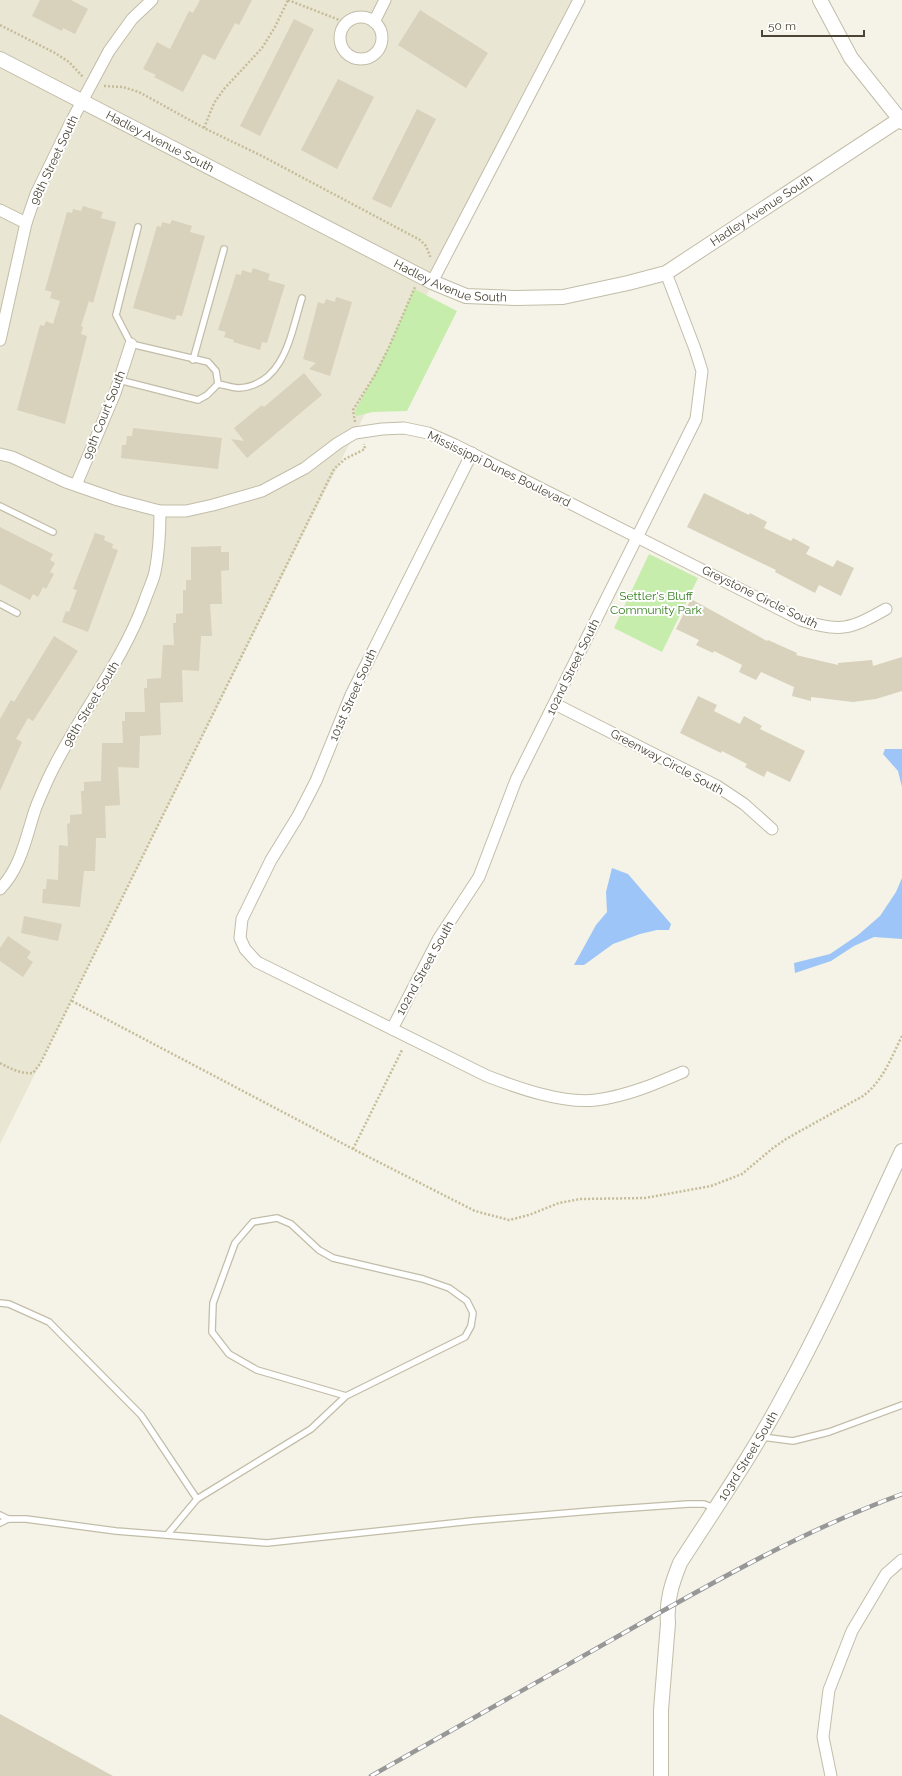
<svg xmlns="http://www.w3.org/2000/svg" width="902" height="1776" viewBox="0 0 902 1776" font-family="Raleway,sans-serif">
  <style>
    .residential { fill: #eae6d4 }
    .green { fill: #c6edac }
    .water { fill: #9dc5f8 }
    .building { fill: #d8d1bb }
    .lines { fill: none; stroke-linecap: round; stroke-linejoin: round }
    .service-casing { stroke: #c2bda8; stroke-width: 8 }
    .minor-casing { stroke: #c2bda8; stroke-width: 13 }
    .tertiary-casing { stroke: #c2bda8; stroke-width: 16 }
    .path { stroke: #c5bc98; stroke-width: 2.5; stroke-dasharray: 2 2; stroke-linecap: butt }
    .service { stroke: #fff; stroke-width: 5.5 }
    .minor { stroke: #fff; stroke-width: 11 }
    .tertiary { stroke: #fff; stroke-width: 14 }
    .rail-casing { stroke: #979797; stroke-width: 4.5 }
    .rail { stroke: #fff; stroke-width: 3; stroke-dasharray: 9; stroke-linecap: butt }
    .labels { text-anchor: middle; stroke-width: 4; stroke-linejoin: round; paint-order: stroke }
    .street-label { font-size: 12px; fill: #494435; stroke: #fff }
    .park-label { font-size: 12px; fill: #388122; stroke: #fff }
  </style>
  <rect width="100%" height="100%" fill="#f5f3e7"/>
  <polygon class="residential" points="0,0 580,0 327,487 0,1144"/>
  <g class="green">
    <polygon points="414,289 457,311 407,411 373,412 356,416 355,411 389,347"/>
    <polygon points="649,554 698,578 662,652 614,628"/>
  </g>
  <g class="water">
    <polygon points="885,749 902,749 902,787 898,771 883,754"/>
    <polygon points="612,868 628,874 671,924 669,930 657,930 640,934 613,944 584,965 574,965 596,925 607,912 606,892"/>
    <polygon points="902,878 902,939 874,937 854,946 831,961 795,973 794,963 830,954 858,935 880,916 896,892"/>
  </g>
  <g class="building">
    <polygon points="40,0 71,0 88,9 75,34 63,28 62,31 32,16"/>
    <polygon points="200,0 252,0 239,25 235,23 215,60 203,54 183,92 154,77 156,75 143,69 157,42 170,49 189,11 193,13"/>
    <polygon points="420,10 488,53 466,88 398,45"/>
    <polygon points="294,19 314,29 260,136 240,126"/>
    <polygon points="338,79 374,97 337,169 301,150"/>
    <polygon points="417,109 436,119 391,208 372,199"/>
    <polygon points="83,206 103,212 101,218 116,222 93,303 89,301 81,326 83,327 81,334 87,336 65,424 17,410 40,325 44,326 46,321 53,324 60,301 50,298 52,292 45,290 67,212 72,213 73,209 81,211"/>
    <polygon points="172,220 192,226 190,232 205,236 182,316 177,315 175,320 133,308 157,226 161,227 162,222 170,224"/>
    <polygon points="253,268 270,274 268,280 285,285 267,343 262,342 260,350 233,342 234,340 224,337 226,332 218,330 236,274 241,275 242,270 251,273"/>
    <polygon points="336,297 352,302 330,376 309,369 316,363 303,359 318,302 324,304 326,299 335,302"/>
    <polygon points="304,373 322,395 247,458 231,439 244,441 234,428 262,405 264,407"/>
    <polygon points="133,428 222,438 218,469 121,458 122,445 126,445 127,436 132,436"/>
    <polygon points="704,493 749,515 750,513 767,522 764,528 791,541 793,538 810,547 806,554 833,567 837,560 854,568 841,596 819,585 815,593 775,572 776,570 687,527"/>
    <polygon points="0,527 53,554 50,560 55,563 50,572 54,574 46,589 43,587 38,597 33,594 30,600 0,584"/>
    <polygon points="95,533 105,536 104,540 113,544 112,548 118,550 88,632 62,622 66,611 69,612 77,590 73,589"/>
    <polygon points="221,546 221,552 229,552 229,570 221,571 222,604 210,604 212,636 201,636 199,671 182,670 183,702 160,703 161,735 140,736 139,768 118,767 120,805 105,806 106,838 96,838 95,871 84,871 80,907 42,903 43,889 46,889 47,879 58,880 59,845 68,846 67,824 70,823 70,815 82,814 81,791 84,791 84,782 101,781 102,743 123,743 122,721 125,721 125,712 145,712 144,688 147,688 147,679 161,678 163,645 174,645 173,623 176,623 176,614 183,613 183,590 186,590 186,580 191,580 191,547"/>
    <polygon points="691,599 767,641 768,640 797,653 796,655 838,665 838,663 872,660 873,666 902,657 902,691 876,699 853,702 811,697 811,701 792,696 794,687 761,672 756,680 739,672 742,665 714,651 713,653 696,645 699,640 676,629"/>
    <polygon points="54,636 78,651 33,721 28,718 16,739 22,742 0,791 0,719 11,700 14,702"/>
    <polygon points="698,696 717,705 714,711 740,724 744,716 762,726 760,729 805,751 790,782 767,771 764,777 745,767 747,764 722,751 721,753 680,733"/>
    <polygon points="24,916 62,924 58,941 21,933"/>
    <polygon points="8,936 31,952 27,958 33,962 23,977 0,961 0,948"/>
    <polygon points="0,1714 113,1776 0,1776"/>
  </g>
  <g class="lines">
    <defs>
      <g id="service">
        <polyline points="138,227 116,315 131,344 208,362 216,371 218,384"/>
        <polyline points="193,360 224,249"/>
        <polyline points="119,380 198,400 207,395 218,384"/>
        <path d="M218 384C225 385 233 388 239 388 285 385 291 332 302 298"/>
        <polyline points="0,506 53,532"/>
        <polyline points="0,604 17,613"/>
        <polyline points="0,1303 9,1304 49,1322 141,1415 197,1499"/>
        <polyline points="762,1437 793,1441 829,1432 902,1405"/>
        <polyline points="0,1515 8,1519"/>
        <polyline points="0,1523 8,1519 26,1519 116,1531 267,1543 472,1521 603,1510 688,1504 704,1504 714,1508"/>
        <polyline points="167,1535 197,1499 311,1429 346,1396 465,1337 471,1326 473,1313 467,1301 449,1288 423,1279 333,1258 319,1250 291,1224 277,1218 253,1222 235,1243 213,1303 212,1332 229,1354 257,1370 346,1396"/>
      </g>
      <g id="minor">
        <circle cx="361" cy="38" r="21"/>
        <polyline points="374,22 385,0"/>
        <polyline points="0,210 26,223"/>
        <polyline points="432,282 579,0"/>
        <polyline points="0,340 26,223 36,194 71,122 109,51 132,19 152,0"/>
        <path d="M472 453 351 695 316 781 298 816 271 860 242 919 240 938 245 949 257 962 487 1076C518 1088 563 1104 596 1100 627 1096 655 1084 683 1072"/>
        <path d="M0 454 12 457 66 482 118 500 160 511H186L213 505 262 491 305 468 338 443 355 433 382 429 404 428 428 433 455 445 801 620C840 633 851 629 886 609"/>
        <polyline points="76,485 115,393 131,344"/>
        <polyline points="555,704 717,786 744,804 772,829"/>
        <path d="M0 889C22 866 26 836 36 807 40 797 44 788 48 779 77 717 122 664 145 600 148 591 153 581 155 572 159 552 160 532 160 511"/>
        <polyline points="392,1029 439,938 479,877 516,780 696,419 702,371 695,349 666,273"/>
        <polyline points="831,1776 823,1737 829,1690 852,1631 886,1574 902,1560"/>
      </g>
      <g id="tertiary">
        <polyline points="820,0 851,58 902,122"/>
        <path id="s1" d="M0 59 432 282 466 296 516 298 563 297 628 283 666 273 900 119"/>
        <path id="s2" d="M661 1776V1710L668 1623C666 1601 672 1583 680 1563 716 1507 754 1452 785 1393 828 1315 864 1232 902 1151"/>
      </g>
    </defs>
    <use href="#service" class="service-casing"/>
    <use href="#minor" class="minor-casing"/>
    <use href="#tertiary" class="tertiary-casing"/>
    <g class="path">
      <polyline points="288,0 347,23"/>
      <polyline points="0,25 55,53 69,62 83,77"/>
      <polyline points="104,86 123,87 139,92 204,128 262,156 420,240 426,246 430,256 430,257"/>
      <polyline points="204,128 214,103 224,89 262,48 275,27 288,0"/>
      <polyline points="355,422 353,410 375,375 389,347 415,287"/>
      <path d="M72 1001 353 1149 475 1211 509 1220 529 1215 559 1203 580 1199 645 1198 711 1186 742 1174 773 1148 786 1139 863 1096C883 1081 891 1058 902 1036"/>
      <path d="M0 1063C11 1069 21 1074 33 1073L40 1064 334 469 345 459 365 449 364 444"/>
      <polyline points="353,1149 402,1050"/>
    </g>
    <use href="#service" class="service"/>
    <use href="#minor" class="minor"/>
    <use href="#tertiary" class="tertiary"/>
    <defs>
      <path id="rail" d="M371 1776C457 1727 543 1679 629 1630 717 1580 807 1529 902 1494"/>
    </defs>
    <use href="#rail" class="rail-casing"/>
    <use href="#rail" class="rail"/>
  </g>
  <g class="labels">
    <g class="street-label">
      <text dy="4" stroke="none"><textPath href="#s1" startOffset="180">Hadley Avenue South</textPath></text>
      <text transform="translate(54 160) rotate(-65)" y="4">98th Street South</text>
      <text dy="4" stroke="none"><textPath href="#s1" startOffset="840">Hadley Avenue South</textPath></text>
      <text dy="4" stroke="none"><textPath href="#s1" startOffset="504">Hadley Avenue South</textPath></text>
      <text transform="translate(104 415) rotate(-68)" y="4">99th Court South</text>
      <text transform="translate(499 469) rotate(26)" y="4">Mississippi Dunes Boulevard</text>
      <text transform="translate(760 597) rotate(26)" y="4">Greystone Circle South</text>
      <text transform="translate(573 667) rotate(-64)" y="4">102nd Street South</text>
      <text transform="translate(353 695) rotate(-66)" y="4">101st Street South</text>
      <text transform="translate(91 704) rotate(-59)" y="4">98th Street South</text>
      <text transform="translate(667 762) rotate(28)" y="4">Greenway Circle South</text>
      <text transform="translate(425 968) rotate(-61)" y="4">102nd Street South</text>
      <text dy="4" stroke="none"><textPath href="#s2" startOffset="342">103rd Street South</textPath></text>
    </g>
    <g class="park-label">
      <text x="656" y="600">Settler's Bluff<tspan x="656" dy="14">Community Park</tspan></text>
    </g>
  </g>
  <path d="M762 30v6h102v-6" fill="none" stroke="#494435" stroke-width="2"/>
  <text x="768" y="30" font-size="12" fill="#494435" stroke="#ffffff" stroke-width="3" paint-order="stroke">50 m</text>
</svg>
